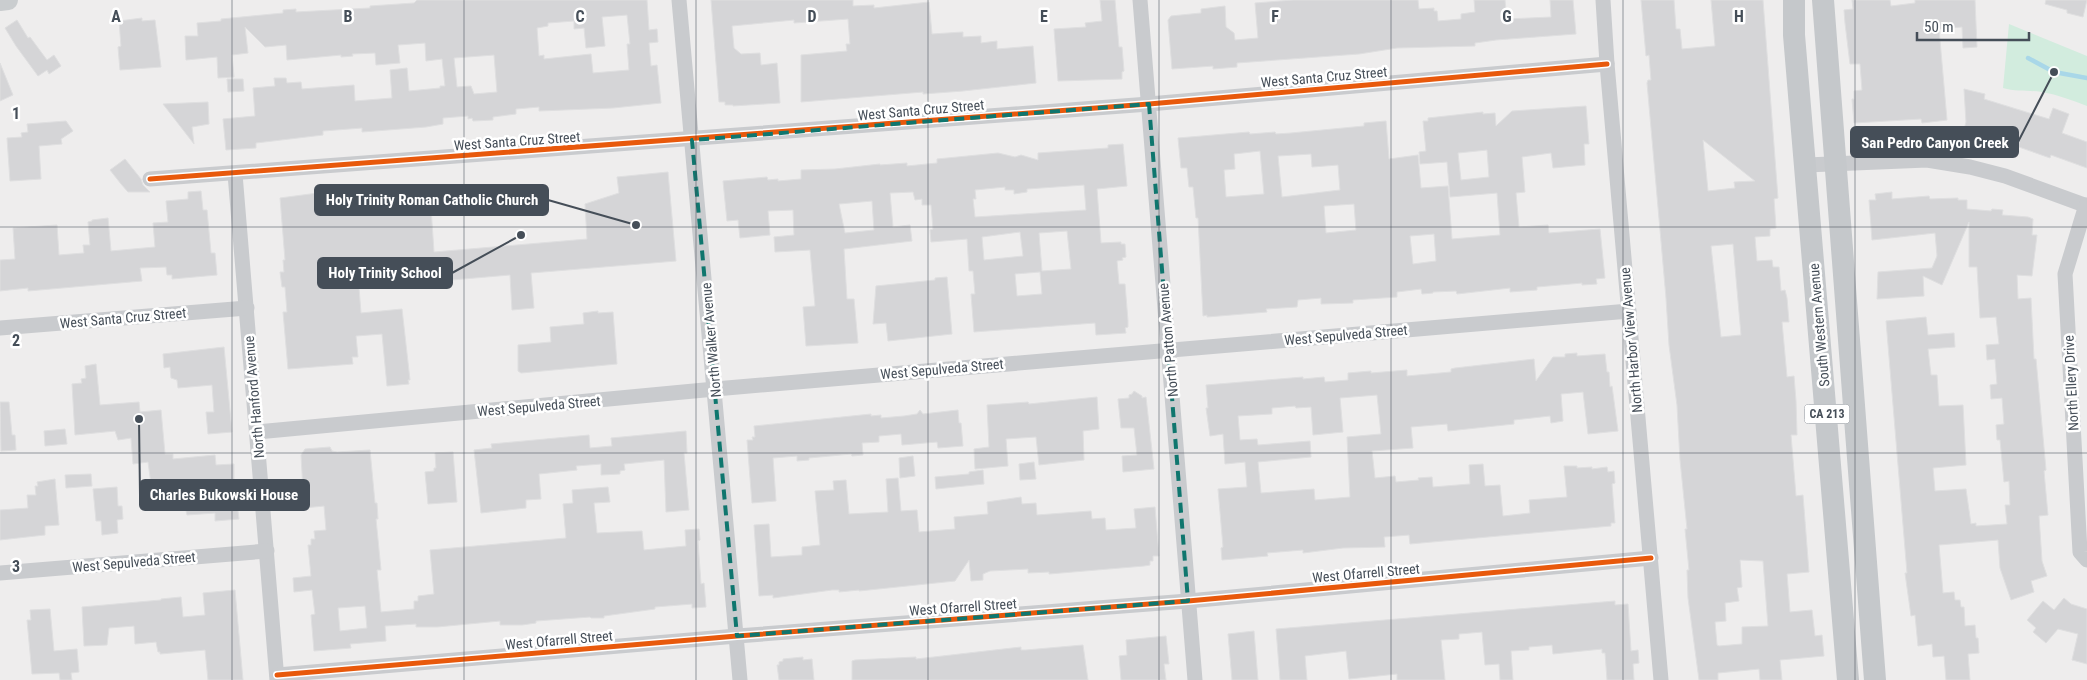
<svg xmlns="http://www.w3.org/2000/svg" width="2087" height="680" viewBox="0 0 2087 680" font-family="'Roboto Condensed',sans-serif">
  <style>
    .green { fill: #d2ecde }
    .lines { fill: none; stroke-linecap: round; stroke-linejoin: round }
    .stream { stroke: #a9d7e8; stroke-width: 4.5 }
    .building { fill: #d5d5d7; stroke: #dfdfe0; fill-rule: evenodd }
    .street { stroke: #c9cbce; stroke-width: 15 }
    .secondary { stroke: #cacdcf; stroke-width: 20 }
    .primary { stroke: #c5c8cb; stroke-width: 22 }
    .cycleway-casing { stroke: #fff; stroke-width: 8 }
    .cycleway { stroke: #e8590c; stroke-width: 5 }
    .marked { fill: none; stroke: #0f766e; stroke-width: 4; stroke-dasharray: 10 6; stroke-linejoin: round }
    .grid { fill: none; stroke: #454e58; stroke-width: 1; stroke-opacity: 0.55 }
    .labels { text-anchor: middle; stroke-width: 5; stroke-linejoin: round; paint-order: stroke }
    .shield { fill: #fff; stroke: #7d838a; stroke-width: 1 }
    .shield-label { font-size: 12px; font-weight: bold; fill: #454e58 }
    .street-label { font-size: 14px; fill: #454e58; stroke: #fff }
    .grid-label { font-size: 16px; text-anchor: middle; font-weight: bold; fill: #454e58; stroke: #fff; stroke-width: 5; stroke-linejoin: round; paint-order: stroke }
    .leader { fill: none; stroke: #454e58; stroke-width: 2 }
    .callout-dot { fill: #454e58; stroke: #fff; stroke-width: 2 }
    .callout { fill: #454e58; stroke: #454e58; stroke-width: 2 }
    .callout-label { font-size: 15px; text-anchor: middle; font-weight: bold; fill: #fff }
  </style>
  <rect width="100%" height="100%" fill="#eeeded"/>
  <path class="green" d="M2009 24 2087 56V106C2072 100 2058 95 2042 92 2029 90 2016 92 2003 88Z"/>
  <g class="lines">
    <polyline class="stream" points="2028,58 2054,72 2087,78"/>
  </g>
  <g class="building">
    <path d="M417 0H647L649 30 657 29 658 42 649 43 651 66 657 65 661 103 613 108 539 111V107L516 109V114L493 117V120L473 121 472 118 468 119V116L443 118V124L426 127 362 132V128L323 131V135L256 143V148L226 150 223 119 255 116 253 88 275 86 274 78H286L287 83 301 82 302 89 354 85 355 101 392 98 390 70 407 68 409 91 440 88V86H445L442 59 426 61 425 43 398 45 400 63 376 65 375 53 352 54 353 56 341 57V55L287 60 286 45 265 47 245 27 248 53 232 55 234 77 218 78 217 57 186 60 185 36H198L197 23 221 21V19L283 13V10L296 9V12L370 8V6L414 3ZM627 15 630 44H627L629 70 593 73 591 54 544 59V55L539 56 537 28 548 26V23L574 21V29L584 28 586 48 605 46 602 17ZM494 55 497 92 474 94 471 86 457 87 454 58Z"/>
    <polygon points="711,0 853,0 853,6 874,5 874,8 929,2 932,34 963,32 963,37 981,36 981,43 997,41 997,49 1033,46 1036,83 963,91 923,94 923,92 801,102 801,55 847,51 846,44 850,44 848,19 794,23 794,20 732,26 734,48 741,54 760,53 761,65 777,63 780,103 733,106 733,105 725,105 725,102 719,102"/>
    <polygon points="1100,0 1115,0 1119,47 1122,47 1124,71 1122,72 1122,79 1058,81 1054,29 1086,27 1085,23 1102,21"/>
    <polygon points="1293,0 1418,0 1419,9 1434,8 1434,11 1437,11 1438,21 1461,19 1461,14 1475,12 1474,0 1505,0 1507,19 1551,17 1550,0 1573,0 1576,34 1496,40 1475,43 1475,46 1397,48 1359,54 1237,63 1237,67 1213,69 1213,66 1172,69 1168,20 1171,16 1201,13 1201,9 1225,6 1226,27 1234,33 1235,40 1258,38 1255,3"/>
    <path d="M1641 0H1674L1676 29H1680L1682 49 1715 46 1711 0H1763L1778 198 1774 199 1776 228 1770 229V236L1755 237 1757 261 1772 260 1773 267H1779L1781 291 1785 290 1787 298 1789 322H1782L1787 377 1794 376 1796 401 1797 435H1791L1796 496 1803 495 1809 572 1787 574 1790 612 1812 610 1815 636 1822 635 1824 656 1780 660 1782 680H1760L1759 669 1718 673V680H1699L1688 598 1687 570H1689L1685 529H1687L1680 460 1677 405 1669 345 1666 298 1647 83 1648 80H1651L1649 55 1646 56ZM1703 140 1755 181 1734 182 1735 188 1708 191ZM1733 244 1741 335 1721 337 1711 246ZM1740 560 1763 561 1768 626 1742 627V644L1719 646 1717 645 1715 622 1726 621 1725 603 1739 601 1737 588 1742 587Z"/>
    <polygon points="1852,0 1890,0 1891,6 1915,3 1915,0 1975,0 1977,47 1963,48 1962,27 1939,29 1947,120 1922,123 1921,119 1854,123 1852,99 1854,99 1854,91 1862,90 1860,64 1850,64 1845,23 1844,10 1853,9"/>
    <polygon points="2046,0 2087,0 2083,17 2067,13 2067,10 2045,4"/>
    <polygon points="142,18 142,21 155,20 161,67 120,70 118,47 121,46 119,21"/>
    <polygon points="17,20 28,38 30,37 47,60 54,55 61,66 49,74 47,70 38,76 16,46 5,28"/>
    <polygon points="0,63 13,95 0,101"/>
    <polygon points="227,79 243,79 244,91 228,92"/>
    <polygon points="1964,89 1985,94 1984,99 2049,119 2053,108 2069,114 2062,133 2087,142 2087,168 2051,155 2050,158 1999,140 1963,133 1966,122"/>
    <polygon points="208,102 209,124 192,127 194,144 163,104"/>
    <path d="M1586 106 1589 144H1584L1585 165 1553 168 1551 153 1522 157 1525 192 1516 193 1519 227 1548 225 1549 233 1600 229 1605 278 1596 279 1597 284 1582 285V283L1537 287V290L1510 292V288L1457 294 1456 291 1433 292V293L1422 294 1421 289 1397 292V297L1353 300V303L1321 304V298L1298 300 1297 307 1266 309 1267 312 1207 317V315L1203 316 1198 218H1196L1193 187H1189L1187 168H1181L1178 138 1249 132 1250 134 1275 132 1276 134 1291 133 1364 126V123L1386 121 1389 159 1418 155 1421 188 1448 186 1452 239 1500 235 1497 193 1450 197 1447 162 1420 164 1419 152 1426 151 1423 121H1428V118L1483 112V114L1495 113 1496 126 1512 111ZM1487 150 1489 177 1461 180 1458 153ZM1260 151 1264 194 1226 197 1224 170 1235 169 1234 154ZM1311 154 1312 167 1338 165 1340 190 1282 197 1278 156ZM1354 204 1356 230 1326 233 1324 206ZM1434 234 1436 261 1413 264 1410 236Z"/>
    <polygon points="66,121 73,131 61,139 62,144 39,146 41,179 10,181 7,138 22,137 21,133 28,132 27,124"/>
    <path d="M1123 144 1127 186 1097 189 1101 243 1121 242V244H1125L1126 257 1122 258 1123 260 1117 261 1119 284H1125L1128 321V327L1125 328 1126 333 1096 335 1095 323 974 332 971 294H975L973 271H969L967 239 931 242 930 230 933 229 931 205H922V199L915 200 913 192 890 193 893 227 910 225 912 241 844 249 847 299H854L858 343 806 346 803 307 815 306 810 250 775 252 774 237 794 235 793 210 768 211 770 235 740 238 738 220 727 221 723 181 767 177 768 180 778 179V181L801 179V170L835 169 880 164V165L907 163V166L937 163V159L998 153 1015 157 1021 155 1038 160V153L1108 148V145ZM1084 185 1086 210 975 217 973 199H976L975 190 1005 187V190H1014V194L1027 192V189ZM872 201 874 230 845 233 839 204ZM1067 231 1071 269 1042 271 1039 233ZM1020 232 1023 256 984 260 982 237ZM1040 272 1042 294 1017 296 1015 274Z"/>
    <polygon points="125,159 141,179 143,185 150,192 128,192 121,184 110,170"/>
    <polygon points="668,172 676,261 531,273 534,308 512,310 510,275 359,288 361,313 402,309 410,380 408,380 409,384 387,386 382,334 356,336 358,357 352,357 353,364 288,369 283,312 287,312 285,287 282,287 280,272 284,272 283,260 285,260 280,198 348,189 349,200 430,193 434,252 587,239 585,204 619,193 617,177"/>
    <polygon points="201,191 203,210 207,210 211,253 215,253 217,275 172,279 172,275 167,275 166,267 140,268 142,281 28,291 28,288 0,291 0,260 15,259 13,228 57,225 59,255 84,253 83,245 90,245 88,222 92,221 92,220 108,218 111,251 155,247 153,223 168,222 166,201 188,199 188,192"/>
    <polygon points="1892,192 1892,199 1929,196 1930,199 1958,198 1958,200 1967,200 1967,209 1991,211 1992,209 2003,210 2002,215 2028,217 2033,219 2032,235 2037,235 2032,276 2017,275 2018,299 2031,298 2034,359 2036,359 2046,470 2044,471 2048,515 2039,516 2042,561 2047,576 2031,581 2034,592 2011,600 2000,568 1998,540 1939,545 1943,593 1954,592 1955,600 1960,600 1961,607 1964,607 1965,626 1975,625 1976,638 1978,638 1979,653 1968,654 1970,680 1946,680 1944,656 1933,657 1932,644 1918,646 1915,615 1911,616 1905,573 1907,573 1886,321 1926,317 1928,335 1954,333 1955,347 1928,349 1931,375 1937,375 1939,406 1963,405 1966,465 1933,468 1935,491 1966,489 1971,524 1976,523 1976,526 2007,524 2005,505 2010,505 2009,481 2004,482 2000,440 1997,440 1996,425 2004,424 2002,398 1991,399 1990,385 1997,384 1995,359 1987,360 1986,345 1999,344 1996,317 1980,318 1977,267 1969,267 1969,222 1942,285 1923,276 1924,296 1877,299 1878,272 1932,268 1937,256 1935,233 1872,240 1869,200 1876,200 1875,194"/>
    <polygon points="947,277 952,334 888,341 886,323 873,324 876,286 935,280 935,278"/>
    <polygon points="598,311 598,313 613,312 617,364 521,373 518,371 518,345 551,342 550,327 584,324 583,313"/>
    <polygon points="224,347 232,432 208,434 206,412 214,412 212,385 178,388 177,380 171,378 170,367 164,368 163,354"/>
    <path d="M1577 353V356L1605 354 1607 372H1609L1610 387 1612 386 1618 431 1588 434 1583 392 1561 394 1563 421 1551 423 1550 416 1514 420V424L1448 431 1447 424 1411 427 1413 448 1372 451 1375 478 1395 476 1396 482 1419 480 1418 478 1432 477 1433 487 1470 484 1469 465 1483 464 1485 486 1500 485 1503 516 1530 513 1529 500 1567 497 1564 466H1577V468L1592 467V469L1607 467 1608 472 1614 471 1615 483 1612 484 1615 523H1611V526L1410 544 1409 535 1384 537 1385 547 1343 548 1303 553V550L1267 553 1268 556 1222 560 1221 548 1223 547 1218 489 1247 487 1245 462 1225 464 1223 434 1210 436 1206 408H1208L1206 385 1303 377V379L1324 377 1325 382 1348 380V373L1371 371V373L1407 370V376L1451 372V369L1455 368 1534 359 1536 381 1553 357H1565V354ZM1377 395 1381 434 1347 437 1350 497 1315 500 1314 489 1261 493 1258 462 1311 457 1310 441 1258 445 1257 439 1240 440 1238 416 1272 414V408L1295 406 1296 408 1311 407 1313 435 1343 432 1340 398Z"/>
    <polygon points="96,364 100,405 139,402 140,412 161,410 165,454 173,454 173,459 215,455 216,465 234,464 234,478 239,519 215,521 215,513 187,515 185,507 160,509 159,505 154,506 148,462 133,464 131,438 118,440 115,431 75,435 72,384 82,383 81,379 86,378 85,366"/>
    <polygon points="1134,391 1142,396 1142,398 1146,397 1154,469 1123,472 1122,456 1137,455 1134,428 1121,428 1118,399 1129,398 1129,395 1132,394"/>
    <polygon points="1097,397 1099,429 1083,431 1084,460 1039,465 1036,437 1006,439 1008,466 975,469 974,449 989,447 987,405 1028,402 1029,404"/>
    <polygon points="0,402 9,402 12,435 15,435 16,450 1,451"/>
    <polygon points="920,410 923,414 958,410 959,423 961,423 963,446 938,448 937,442 902,445 901,434 879,436 879,442 862,443 863,455 852,456 851,454 809,458 809,460 797,461 797,456 773,458 776,501 752,503 747,440 753,440 752,437 755,437 754,426 871,414 871,416 881,415 881,418 904,416 917,414"/>
    <polygon points="65,429 67,444 45,446 44,431"/>
    <polygon points="686,431 687,453 684,453 689,510 666,512 664,460 624,464 625,470 620,471 620,474 601,475 601,464 576,466 577,470 539,474 541,499 526,500 526,508 481,513 474,450 492,448 491,444 589,435 590,448 612,446 611,438"/>
    <path d="M330 447 332 451 337 452 370 450 375 503H377L378 519H376L381 570H377L381 612 414 609V601H418V596L434 594 430 550 566 538 563 504 573 503 572 490 608 487 610 502 594 503 597 533 642 531 644 550 686 546 685 530 699 529 700 540 698 541 701 584 704 583 706 607 692 608V604L655 607V609L604 616V618H591L590 617 536 621V623L522 625H500V621L437 627H416V624L385 626 386 641 350 644 351 648 314 651 311 615 315 614 312 590 294 592 293 578 311 576 308 545H311V539H315L314 531 326 530 324 506 304 508 301 455 305 449ZM365 606 367 628 340 631 338 608Z"/>
    <polygon points="453,452 457,502 428,504 425,472 434,471 434,468 436,468 435,453"/>
    <polygon points="913,456 915,476 900,478 899,458"/>
    <polygon points="1034,462 1036,479 1020,480 1019,464"/>
    <polygon points="983,470 984,484 936,489 935,477 969,474 969,472"/>
    <polygon points="91,474 92,486 66,488 65,475"/>
    <polygon points="898,478 901,511 917,510 919,532 955,529 954,517 988,514 987,502 1021,497 1022,504 1036,503 1037,515 1091,511 1092,519 1105,518 1106,530 1136,528 1134,509 1155,507 1159,556 1153,556 1153,561 1150,561 1150,565 1144,566 1049,574 1049,572 1028,573 1028,569 990,571 983,574 983,580 971,581 969,560 955,581 859,591 859,590 839,592 839,590 832,590 773,598 773,595 759,596 754,525 769,524 771,557 802,555 802,547 820,545 815,491 834,490 833,481 846,480 849,514 888,512 886,479"/>
    <polygon points="55,479 59,525 45,526 45,535 0,540 0,510 28,508 27,495 36,495 35,486 38,486 37,482"/>
    <polygon points="117,487 118,506 122,506 123,519 117,520 118,533 102,535 101,521 96,521 93,489"/>
    <polygon points="235,590 243,680 208,680 205,650 160,654 160,652 158,652 156,642 135,644 134,626 109,628 107,645 84,646 82,607 161,600 161,599 181,597 183,617 205,615 203,593"/>
    <polygon points="2064,598 2071,604 2087,609 2087,664 2072,660 2078,634 2058,629 2046,643 2033,632 2036,628 2027,620 2043,601 2054,610"/>
    <polygon points="1615,601 1615,605 1628,604 1631,651 1638,650 1639,663 1633,664 1634,680 1607,680 1605,653 1602,653 1602,649 1553,654 1552,645 1529,647 1529,650 1511,651 1513,680 1500,680 1499,664 1485,665 1482,632 1459,634 1459,639 1441,640 1445,680 1397,680 1397,674 1349,679 1346,651 1305,656 1307,680 1280,680 1276,629"/>
    <polygon points="50,609 54,651 77,649 79,672 71,673 72,680 60,680 59,673 32,674 27,620 31,620 30,610"/>
    <polygon points="1254,631 1258,680 1232,680 1228,634"/>
    <polygon points="1166,636 1169,664 1164,664 1166,680 1121,680 1119,656 1127,655 1126,640"/>
    <polygon points="1083,645 1088,680 852,680 852,661 855,660 916,657 916,659 1021,647 1021,650 1026,650"/>
    <polygon points="803,657 803,660 812,659 814,680 779,680 777,665 779,665 779,662 783,661 783,659"/>
  </g>
  <g class="lines">
    <g class="street">
      <polyline points="679,0 740,680"/>
      <polyline points="1140,0 1195,680"/>
      <polyline points="1603,0 1607,64 1661,680"/>
      <polyline points="1806,165 1927,160 1970,167 2005,176 2087,206"/>
      <polyline points="235,174 277,680"/>
      <polyline points="150,179 1149,104 1607,64"/>
      <polyline points="2086,205 2065,274 2080,552 2087,560"/>
      <polyline points="0,328 247,308"/>
      <polyline points="257,432 715,389 1629,311"/>
      <polyline points="0,573 267,551"/>
      <polyline points="277,675 737,636 1188,601 1651,558"/>
    </g>
    <polyline class="secondary" points="0,1 8,0"/>
    <g class="primary">
      <polyline points="1794,0 1794,35 1848,680"/>
      <polyline points="1823,0 1875,680"/>
    </g>
    <defs>
      <g id="cycleway">
        <polyline points="150,179 1149,104 1607,64"/>
        <polyline points="277,675 737,636 1188,601 1651,558"/>
      </g>
    </defs>
    <use href="#cycleway" class="cycleway-casing"/>
    <use href="#cycleway" class="cycleway"/>
  </g>
  <path class="marked" d="M1149 104 1188 601 737 636 692 140Z"/>
  <path class="grid" d="M232 0V680M464 0V680M696 0V680M928 0V680M1159 0V680M1391 0V680M1623 0V680M1855 0V680M0 227H2087M0 453H2087"/>
  <g class="labels">
    <rect class="shield" x="1804.5" y="404.5" width="45" height="19" rx="4"/>
    <g class="shield-label">
      <text x="1827" y="418">CA 213</text>
    </g>
    <g class="street-label">
      <text transform="translate(1324 77) rotate(-5)" y="5">West Santa Cruz Street</text>
      <text transform="translate(921 110) rotate(-5)" y="5">West Santa Cruz Street</text>
      <text transform="translate(517 141) rotate(-4)" y="5">West Santa Cruz Street</text>
      <text transform="translate(123 318) rotate(-5)" y="5">West Santa Cruz Street</text>
      <text transform="translate(1819 325) rotate(-95)" y="5">South Western Avenue</text>
      <text transform="translate(1346 335) rotate(-5)" y="5">West Sepulveda Street</text>
      <text transform="translate(711 340) rotate(-95)" y="5">North Walker Avenue</text>
      <text transform="translate(1168 340) rotate(-95)" y="5">North Patton Avenue</text>
      <text transform="translate(1631 340) rotate(-95)" y="5">North Harbor View Avenue</text>
      <text transform="translate(942 369) rotate(-5)" y="5">West Sepulveda Street</text>
      <text transform="translate(2071 383) rotate(-93)" y="5">North Ellery Drive</text>
      <text transform="translate(254 397) rotate(-95)" y="5">North Hanford Avenue</text>
      <text transform="translate(539 406) rotate(-5)" y="5">West Sepulveda Street</text>
      <text transform="translate(134 562) rotate(-5)" y="5">West Sepulveda Street</text>
      <text transform="translate(1366 573) rotate(-5)" y="5">West Ofarrell Street</text>
      <text transform="translate(963 607) rotate(-4)" y="5">West Ofarrell Street</text>
      <text transform="translate(559 640) rotate(-5)" y="5">West Ofarrell Street</text>
    </g>
  </g>
  <g class="grid-label">
    <text x="116" y="22">A</text>
    <text x="348" y="22">B</text>
    <text x="580" y="22">C</text>
    <text x="812" y="22">D</text>
    <text x="1044" y="22">E</text>
    <text x="1275" y="22">F</text>
    <text x="1507" y="22">G</text>
    <text x="1739" y="22">H</text>
    <text x="16" y="119">1</text>
    <text x="16" y="346">2</text>
    <text x="16" y="572">3</text>
  </g>
  <path class="leader" d="M2054 72L2018 142M636 225L548 200M521 235L452 273M139 419L140 495"/>
  <g class="callout-dot">
    <circle cx="2054" cy="72" r="5"/>
    <circle cx="636" cy="225" r="5"/>
    <circle cx="521" cy="235" r="5"/>
    <circle cx="139" cy="419" r="5"/>
  </g>
  <g class="callout">
    <rect x="1851" y="127" width="167" height="30" rx="5"/>
    <rect x="315" y="185" width="233" height="30" rx="5"/>
    <rect x="318" y="258" width="134" height="30" rx="5"/>
    <rect x="140" y="480" width="169" height="30" rx="5"/>
  </g>
  <g class="callout-label">
    <text x="1935" y="148">San Pedro Canyon Creek</text>
    <text x="432" y="205">Holy Trinity Roman Catholic Church</text>
    <text x="385" y="278">Holy Trinity School</text>
    <text x="224" y="500">Charles Bukowski House</text>
  </g>
  <path d="M1917 32v8h112v-8" fill="none" stroke="#454e58" stroke-width="2.5"/>
  <text x="1924" y="32" font-size="15" fill="#454e58" stroke="#ffffff" stroke-width="4" paint-order="stroke">50 m</text>
</svg>
